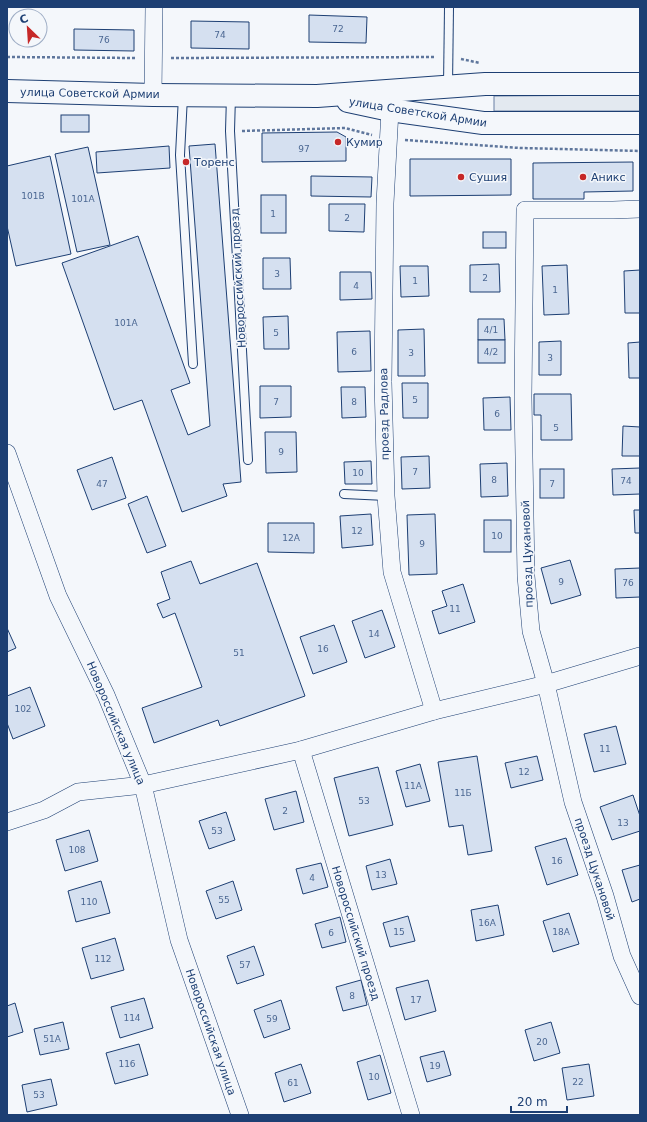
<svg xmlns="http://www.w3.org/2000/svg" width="647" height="1122" viewBox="0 0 647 1122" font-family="'DejaVu Sans',sans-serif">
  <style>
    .green { fill: #e3e9f0; stroke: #687fa3 }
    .building { fill: #d5e0f0; stroke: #1d3f73 }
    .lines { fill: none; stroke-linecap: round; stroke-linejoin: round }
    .lane-casing { stroke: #1d3f73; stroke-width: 10 }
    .street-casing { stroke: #1d3f73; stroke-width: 18 }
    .secondary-casing { stroke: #1d3f73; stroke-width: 24 }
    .path { stroke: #5e769c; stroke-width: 2.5; stroke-dasharray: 3 2; stroke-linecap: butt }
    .lane { stroke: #f4f7fb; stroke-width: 8 }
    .street { stroke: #f4f7fb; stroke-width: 17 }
    .secondary { stroke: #f4f7fb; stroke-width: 22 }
    .poi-dot { fill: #c62828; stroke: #f4f7fb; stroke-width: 1.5 }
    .labels { text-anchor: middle; stroke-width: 3; stroke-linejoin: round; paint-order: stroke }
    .number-label { font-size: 9px; fill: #4b6792 }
    .street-label { font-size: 11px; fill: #1d3f73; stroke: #f4f7fb }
    .poi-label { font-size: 11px; fill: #1d3f73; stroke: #f4f7fb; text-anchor: start }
  </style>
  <rect width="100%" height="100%" fill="#f4f7fb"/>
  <polygon class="green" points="640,95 640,111 494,111 494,96"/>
  <g class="building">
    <polygon points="309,15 367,17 366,43 309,42"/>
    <polygon points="191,21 249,22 249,49 191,48"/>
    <polygon points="74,29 134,30 134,51 74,50"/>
    <rect x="61" y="115" width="28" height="17"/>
    <polygon points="337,132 346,137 346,161 262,162 262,133"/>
    <polygon points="215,144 241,482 223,484 227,496 182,512 142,400 114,410 62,263 138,236 190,383 171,390 188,435 210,426 189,146"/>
    <polygon points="169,146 170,168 97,173 96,152"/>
    <polygon points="88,147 110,245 77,252 55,154"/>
    <polygon points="50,156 71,254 16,266 7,226 7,166"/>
    <polygon points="410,159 511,159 511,195 410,196"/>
    <polygon points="633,162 633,191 584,192 584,199 533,199 533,163"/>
    <polygon points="311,176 372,177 371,197 311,196"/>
    <rect x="261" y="195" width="25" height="38"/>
    <polygon points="329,204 365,204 364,232 329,231"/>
    <rect x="483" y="232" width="23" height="16"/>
    <polygon points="263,258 290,258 291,289 263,289"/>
    <polygon points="499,264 500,292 470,292 470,265"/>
    <polygon points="567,265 569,314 544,315 542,266"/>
    <polygon points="400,266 428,266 429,296 401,297"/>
    <polygon points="640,270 640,313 625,313 624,271"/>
    <polygon points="340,272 371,272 372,299 340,300"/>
    <polygon points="288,316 289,349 264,349 263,317"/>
    <polygon points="478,319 504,319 505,340 478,340"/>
    <polygon points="424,329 425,376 398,376 398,330"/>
    <polygon points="370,331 371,371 338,372 337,332"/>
    <rect x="478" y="340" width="27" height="23"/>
    <polygon points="561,341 561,375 539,375 539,342"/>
    <polygon points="640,342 640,378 629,378 628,343"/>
    <polygon points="402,383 428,383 428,418 403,418"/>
    <polygon points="260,386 291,386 291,417 260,418"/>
    <polygon points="341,387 365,387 366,417 342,418"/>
    <polygon points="534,394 571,394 572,440 541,440 541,415 534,415"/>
    <polygon points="510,397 511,430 484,430 483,398"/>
    <polygon points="623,426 640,427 640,456 622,456"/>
    <polygon points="265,432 296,432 297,472 266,473"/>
    <polygon points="429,456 430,488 402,489 401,457"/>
    <polygon points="112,457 126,498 92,510 77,470"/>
    <polygon points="371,461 372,484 345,484 344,462"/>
    <polygon points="507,463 508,496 481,497 480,464"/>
    <polygon points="640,468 640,494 613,495 612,469"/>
    <rect x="540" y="469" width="24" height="29"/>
    <polygon points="147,496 166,546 147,553 128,504"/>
    <polygon points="634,510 640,510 640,533 635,533"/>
    <polygon points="371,514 373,545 342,548 340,516"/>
    <polygon points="435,514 437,574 409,575 407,515"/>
    <rect x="484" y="520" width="27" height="32"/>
    <polygon points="268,523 314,523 314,553 268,552"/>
    <polygon points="570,560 581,595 551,604 541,568"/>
    <polygon points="191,561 200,584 257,563 305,696 220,726 218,720 154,743 142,708 202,687 175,613 163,618 157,604 170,599 161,572"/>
    <polygon points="640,568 640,597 616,598 615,569"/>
    <polygon points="463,584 475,622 439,634 432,611 447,606 442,591"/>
    <polygon points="382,610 395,647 365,658 352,621"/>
    <polygon points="334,625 347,662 313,674 300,637"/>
    <polygon points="7,628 16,648 7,652"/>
    <polygon points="30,687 45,726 13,739 7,723 7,696"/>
    <polygon points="616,726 626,764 594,772 584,734"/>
    <polygon points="477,756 492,851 468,855 463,825 449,827 438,762"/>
    <polygon points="537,756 543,780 511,788 505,763"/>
    <polygon points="420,764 430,801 406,807 396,771"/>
    <polygon points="378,767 393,825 349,836 334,778"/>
    <polygon points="296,791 304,822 274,830 265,799"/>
    <polygon points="633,795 640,816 640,831 612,840 600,807"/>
    <polygon points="226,812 235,840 209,849 199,821"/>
    <polygon points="89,830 98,861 65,871 56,840"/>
    <polygon points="566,838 578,875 547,885 535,847"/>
    <polygon points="390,859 397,884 372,890 366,866"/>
    <polygon points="321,863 328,887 303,894 296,869"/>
    <polygon points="640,865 640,899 632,902 622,870"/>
    <polygon points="101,881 110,913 76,922 68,891"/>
    <polygon points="233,881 242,910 216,919 206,891"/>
    <polygon points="498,905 504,935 476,941 471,910"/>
    <polygon points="569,913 579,944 553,952 543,921"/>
    <polygon points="408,916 415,941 390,947 383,923"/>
    <polygon points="340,917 346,942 322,948 315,924"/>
    <polygon points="115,938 124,970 91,979 82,948"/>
    <polygon points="254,946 264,975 237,984 227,956"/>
    <polygon points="361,980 367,1005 343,1011 336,987"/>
    <polygon points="428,980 436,1011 405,1020 396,988"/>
    <polygon points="144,998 153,1028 120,1038 111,1007"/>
    <polygon points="281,1000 290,1029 264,1038 254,1010"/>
    <polygon points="15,1003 23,1032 7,1037 7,1006"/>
    <polygon points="63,1022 69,1049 40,1055 34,1029"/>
    <polygon points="551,1022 560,1053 534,1061 525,1030"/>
    <polygon points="139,1044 148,1075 115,1084 106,1053"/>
    <polygon points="444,1051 451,1075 427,1082 420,1057"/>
    <polygon points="380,1055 391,1093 368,1100 357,1062"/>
    <polygon points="301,1064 311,1093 284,1102 275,1073"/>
    <polygon points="589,1064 594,1096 567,1100 562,1068"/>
    <polygon points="51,1079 57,1105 27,1112 22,1085"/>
  </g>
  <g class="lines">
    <defs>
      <g id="lane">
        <polyline points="448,86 449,7"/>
        <polyline points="183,96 180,155 193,364"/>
        <polyline points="231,96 230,131 248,460"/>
        <polyline points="344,494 386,496"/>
      </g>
      <g id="street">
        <polyline points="153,95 154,7"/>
        <polyline points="390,110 385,203 383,382 386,496 392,572 434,711"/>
        <polyline points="640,209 613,210 525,210 523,397 526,576 531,631 546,684 573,802 605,896 622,956 640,996"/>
        <polyline points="7,453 58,596 106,695 143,785 179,940 240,1115"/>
        <polyline points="301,750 411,1115"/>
        <polyline points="7,822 44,810 78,792 143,785 301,750 434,711 546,684 640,656"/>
      </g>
      <g id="secondary">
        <polyline points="7,91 153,95 317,96 485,84 640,84"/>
        <polyline points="348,101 390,110 483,123 640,123"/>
      </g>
    </defs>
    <use href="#lane" class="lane-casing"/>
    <use href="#street" class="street-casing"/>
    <use href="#secondary" class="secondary-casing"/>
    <g class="path">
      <polyline points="7,57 136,58"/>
      <polyline points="171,58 436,57"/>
      <polyline points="461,59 480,63"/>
      <polyline points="242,131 345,128 372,135"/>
      <polyline points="405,140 520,148 640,151"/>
    </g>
    <use href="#lane" class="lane"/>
    <use href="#street" class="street"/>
    <use href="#secondary" class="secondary"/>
  </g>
  <g class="poi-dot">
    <circle cx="338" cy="142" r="4"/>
    <circle cx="186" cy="162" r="4"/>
    <circle cx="461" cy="177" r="4"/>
    <circle cx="583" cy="177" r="4"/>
  </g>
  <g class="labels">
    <g class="number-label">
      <text x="338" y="32">72</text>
      <text x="220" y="38">74</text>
      <text x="104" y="43">76</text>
      <text x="304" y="152">97</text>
      <text x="33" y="199">101В</text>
      <text x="83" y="202">101А</text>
      <text x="273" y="217">1</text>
      <text x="347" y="221">2</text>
      <text x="277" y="277">3</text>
      <text x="485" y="281">2</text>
      <text x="415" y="284">1</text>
      <text x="356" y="289">4</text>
      <text x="555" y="293">1</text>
      <text x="126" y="326">101А</text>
      <text x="491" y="333">4/1</text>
      <text x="276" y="336">5</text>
      <text x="354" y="355">6</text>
      <text x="491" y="355">4/2</text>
      <text x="411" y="356">3</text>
      <text x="550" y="361">3</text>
      <text x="415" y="403">5</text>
      <text x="276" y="405">7</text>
      <text x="354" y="405">8</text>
      <text x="497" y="417">6</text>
      <text x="556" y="431">5</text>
      <text x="281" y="455">9</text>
      <text x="415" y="475">7</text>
      <text x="358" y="476">10</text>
      <text x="494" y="483">8</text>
      <text x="626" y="484">74</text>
      <text x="102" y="487">47</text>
      <text x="552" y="487">7</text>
      <text x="357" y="534">12</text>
      <text x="497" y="539">10</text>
      <text x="291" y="541">12А</text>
      <text x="422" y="547">9</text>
      <text x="561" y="585">9</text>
      <text x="628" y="586">76</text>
      <text x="455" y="612">11</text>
      <text x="374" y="637">14</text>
      <text x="323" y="652">16</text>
      <text x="239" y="656">51</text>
      <text x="23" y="712">102</text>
      <text x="605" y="752">11</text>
      <text x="524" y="775">12</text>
      <text x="413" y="789">11А</text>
      <text x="463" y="796">11Б</text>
      <text x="364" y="804">53</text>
      <text x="285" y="814">2</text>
      <text x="623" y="826">13</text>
      <text x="217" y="834">53</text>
      <text x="77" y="853">108</text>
      <text x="557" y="864">16</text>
      <text x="381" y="878">13</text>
      <text x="312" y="881">4</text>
      <text x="224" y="903">55</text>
      <text x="89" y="905">110</text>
      <text x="487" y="926">16А</text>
      <text x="399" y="935">15</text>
      <text x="561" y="935">18А</text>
      <text x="331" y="936">6</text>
      <text x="103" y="962">112</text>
      <text x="245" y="968">57</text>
      <text x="352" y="999">8</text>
      <text x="416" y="1003">17</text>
      <text x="132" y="1021">114</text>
      <text x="272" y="1022">59</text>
      <text x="52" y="1042">51А</text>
      <text x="542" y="1045">20</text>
      <text x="127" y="1067">116</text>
      <text x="435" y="1069">19</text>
      <text x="374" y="1080">10</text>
      <text x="578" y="1085">22</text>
      <text x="293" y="1086">61</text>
      <text x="39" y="1098">53</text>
    </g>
    <g class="street-label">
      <text transform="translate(90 93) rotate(1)" y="4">улица Советской Армии</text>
      <text transform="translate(418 112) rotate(9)" y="4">улица Советской Армии</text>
      <text transform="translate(238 278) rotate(-93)" y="4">Новороссийский проезд</text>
      <text transform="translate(384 414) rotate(-91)" y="4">проезд Радлова</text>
      <text transform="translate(527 554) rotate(-92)" y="4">проезд Цукановой</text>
      <text transform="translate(116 723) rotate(67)" y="4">Новороссийская улица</text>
      <text transform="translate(595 869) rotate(72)" y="4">проезд Цукановой</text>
      <text transform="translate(356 933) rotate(73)" y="4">Новороссийский проезд</text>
      <text transform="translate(211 1032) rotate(71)" y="4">Новороссийская улица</text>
    </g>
    <g class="poi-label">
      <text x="346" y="146">Кумир</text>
      <text x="194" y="166">Торенс</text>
      <text x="469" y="181">Сушия</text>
      <text x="591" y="181">Аникс</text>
    </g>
  </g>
  <rect width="647" height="1122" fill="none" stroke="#1d3f73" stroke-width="16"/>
  <g transform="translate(28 28) rotate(335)"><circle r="19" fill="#f4f7fb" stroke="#9eadc5"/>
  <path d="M0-3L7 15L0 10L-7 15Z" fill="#c62828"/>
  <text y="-6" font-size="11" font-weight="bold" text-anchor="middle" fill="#1d3f73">С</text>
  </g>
  <path d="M511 1106v6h56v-6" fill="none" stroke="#1d3f73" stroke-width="2"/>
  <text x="517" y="1106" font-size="12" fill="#1d3f73" stroke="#f4f7fb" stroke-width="3" paint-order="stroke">20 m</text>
</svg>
